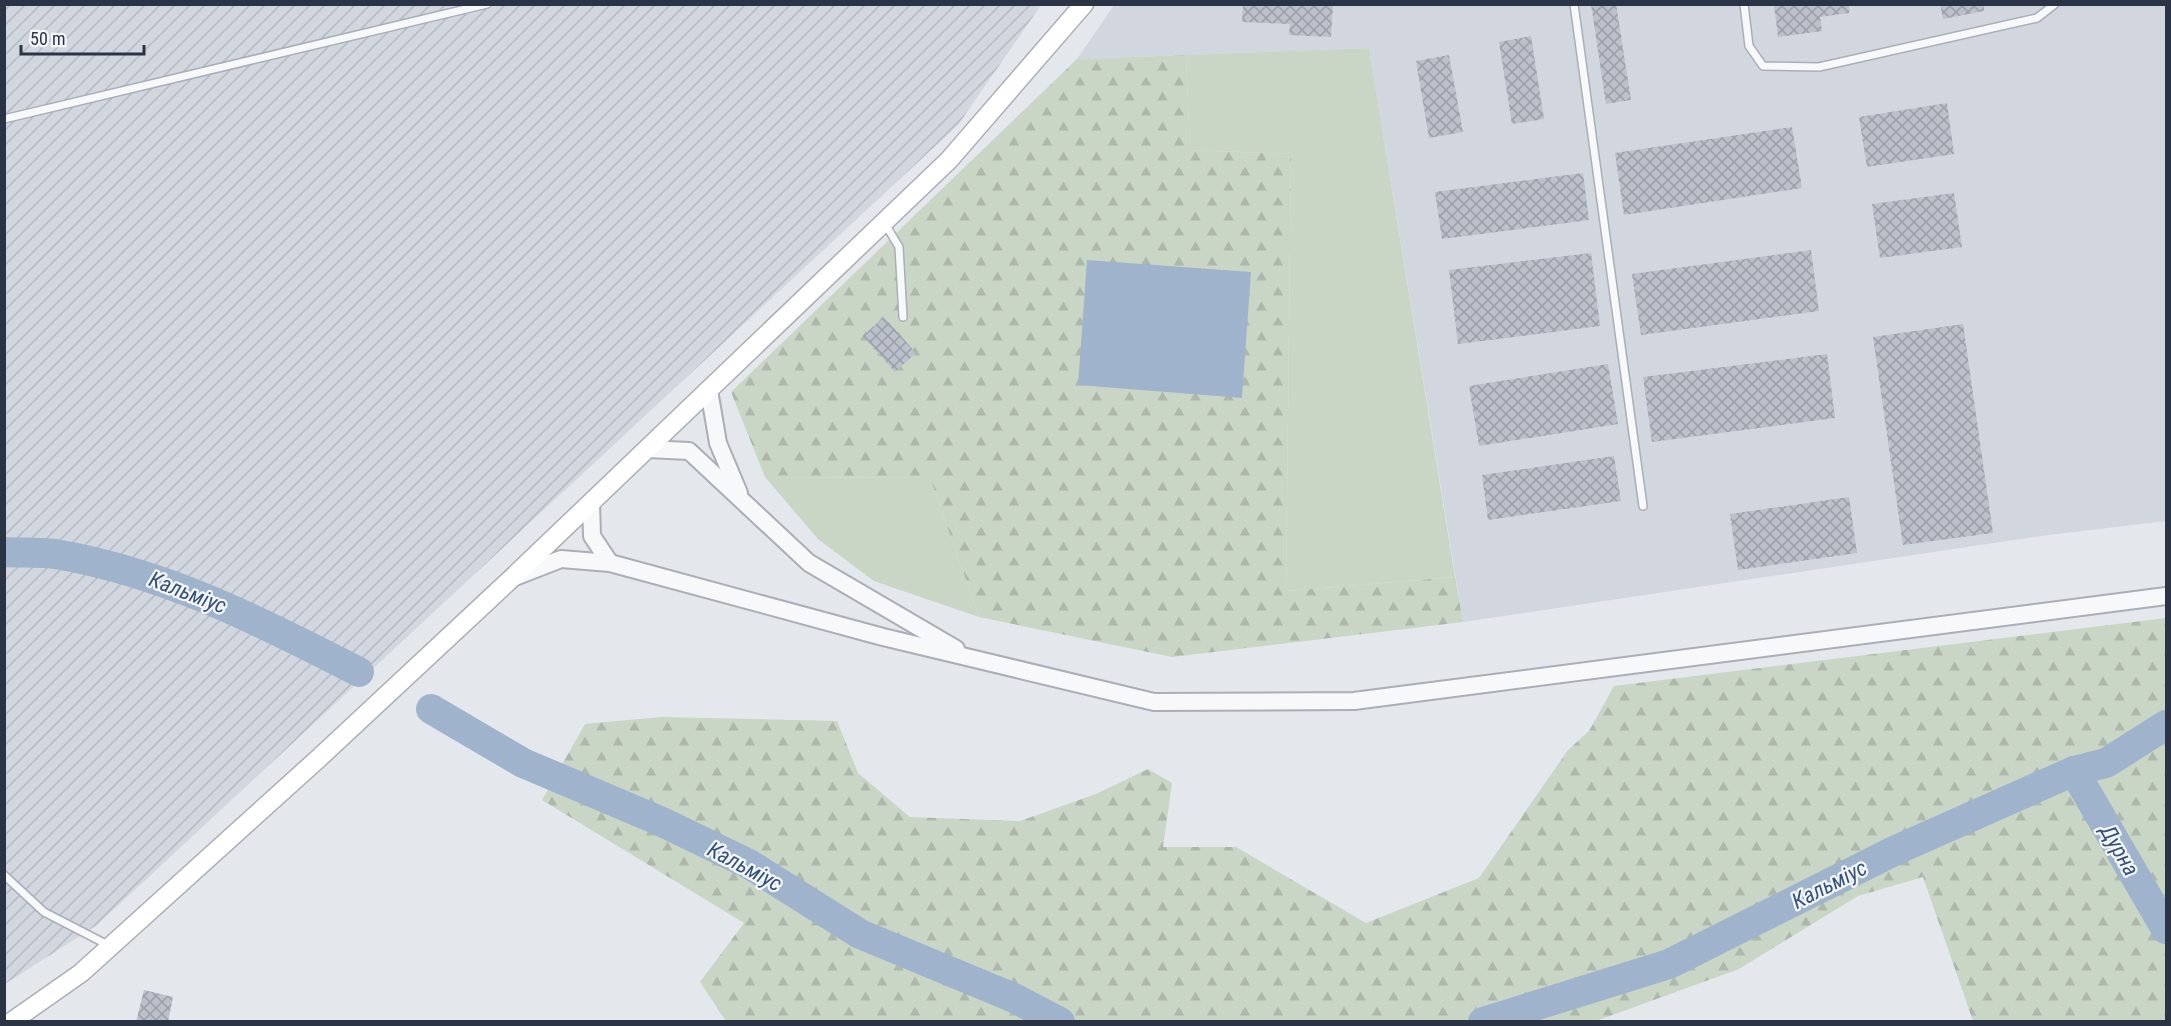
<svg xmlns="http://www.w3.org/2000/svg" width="2171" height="1026" viewBox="0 0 2171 1026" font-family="'Roboto Condensed',sans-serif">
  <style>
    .built { fill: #d2d6de }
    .industrial { fill: url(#industrial-furrows) }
    .green { fill: #c9d6c5 }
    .forest { fill: url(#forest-firs) }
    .water { fill: #9fb4cc }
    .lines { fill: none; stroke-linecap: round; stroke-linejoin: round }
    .river { stroke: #9fb4cc; stroke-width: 30 }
    .building { fill: url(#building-cross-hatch) }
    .service-casing { stroke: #a9aeb7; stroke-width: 10 }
    .tertiary-casing { stroke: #a9aeb7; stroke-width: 20 }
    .secondary-casing { stroke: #a9aeb7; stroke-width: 21 }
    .service { stroke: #f7f8fa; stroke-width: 7 }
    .tertiary { stroke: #f7f8fa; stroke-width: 16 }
    .secondary { stroke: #fff; stroke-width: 18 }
    .labels { text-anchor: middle; stroke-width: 4.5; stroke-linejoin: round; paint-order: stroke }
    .water-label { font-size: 22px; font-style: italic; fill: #34527a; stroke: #f4f6f9 }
  </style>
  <defs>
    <pattern id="industrial-furrows" width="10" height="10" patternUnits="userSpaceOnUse" patternTransform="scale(1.5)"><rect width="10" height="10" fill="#d2d6de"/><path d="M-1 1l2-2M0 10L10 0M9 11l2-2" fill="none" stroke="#b4b8c0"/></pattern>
    <pattern id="forest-firs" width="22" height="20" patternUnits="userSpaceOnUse" patternTransform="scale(1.5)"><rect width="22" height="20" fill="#c9d6c5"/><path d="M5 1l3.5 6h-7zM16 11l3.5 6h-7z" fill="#adb8ab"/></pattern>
    <pattern id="building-cross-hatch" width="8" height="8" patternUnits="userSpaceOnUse" patternTransform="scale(1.5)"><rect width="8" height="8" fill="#bbc0ca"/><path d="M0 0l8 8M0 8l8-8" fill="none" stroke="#989da6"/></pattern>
  </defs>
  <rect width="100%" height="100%" fill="#e4e7ec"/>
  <polygon class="built" points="1114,5 2166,5 2166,521 2048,535 1463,622 1369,48 1077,59"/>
  <polygon class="industrial" points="5,5 1041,5 958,125 97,925 5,984"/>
  <g class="green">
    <polygon points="1369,48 1455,577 1286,591 1291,154 1190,150 1186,55"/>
    <polygon points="765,477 930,478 979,617 874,581 818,539"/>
  </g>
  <g class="forest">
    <polygon points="1186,55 1190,150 1291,154 1286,591 1455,577 1463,622 1172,657 979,617 930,478 765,477 731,392 1077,59"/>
    <polygon points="2166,618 2166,1021 1973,1021 1923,877 1858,896 1739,969 1596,1021 726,1021 700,982 744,923 542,800 585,724 661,717 837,721 858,773 910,817 1020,821 1096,794 1148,769 1172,783 1163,847 1236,847 1366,923 1479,878 1568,750 1589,731 1614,686"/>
  </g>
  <polygon class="water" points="1087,260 1251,272 1242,398 1078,385"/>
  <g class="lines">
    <g class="river">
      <path d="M4 552C21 553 39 552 55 554 164 572 262 622 359 672"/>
      <polyline points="431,709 523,763 660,821 749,864 860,934 1014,998 1060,1022"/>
      <polyline points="2074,771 2166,929"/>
      <polyline points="1483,1022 1669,964 1894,851 2074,771 2106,763 2166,725"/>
    </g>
  </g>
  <g class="building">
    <polygon points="1243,4 1333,4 1331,37 1289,35 1290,24 1242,22"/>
    <polygon points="1591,4 1616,4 1631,100 1606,104"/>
    <polygon points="1774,4 1849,4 1849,13 1820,17 1822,31 1778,37"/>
    <polygon points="1940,4 1984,4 1984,11 1943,19"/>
    <polygon points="1531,36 1544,119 1512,124 1499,42"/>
    <polygon points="1449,55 1463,132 1429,138 1416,61"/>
    <polygon points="1947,103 1954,154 1867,167 1859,117"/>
    <polygon points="1792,127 1802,188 1624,215 1615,153"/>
    <polygon points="1583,173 1589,220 1442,239 1435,192"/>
    <polygon points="1954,193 1962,247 1880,258 1872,204"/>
    <polygon points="1811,250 1819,311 1641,335 1632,274"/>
    <polygon points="1591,253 1600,326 1458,344 1449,270"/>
    <polygon points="884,317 916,353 895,372 863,336"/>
    <polygon points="1963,324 1993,533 1903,545 1873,337"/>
    <polygon points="1827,354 1835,418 1652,442 1643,377"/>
    <polygon points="1608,364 1618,424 1479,446 1469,386"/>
    <polygon points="1614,456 1621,501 1488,520 1482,475"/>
    <polygon points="1849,497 1857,553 1738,570 1730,514"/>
    <polygon points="144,990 173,997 168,1022 136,1022"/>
  </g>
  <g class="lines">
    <defs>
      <g id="service">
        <polyline points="1574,4 1643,506"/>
        <polyline points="1744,4 1749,46 1763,66 1819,67 2037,18 2055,4"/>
        <polyline points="4,119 487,4"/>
        <polyline points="884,222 899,247 903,317"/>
        <polyline points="4,875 44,912 108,945"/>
      </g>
      <g id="tertiary">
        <polyline points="709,390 718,443 739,493"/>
        <polyline points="647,449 689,451 809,563 956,649"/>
        <polyline points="591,502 592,536 610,563"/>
        <polyline points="515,577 561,559 610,563 883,637 1154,702 1354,701 2166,596"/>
      </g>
      <polyline id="secondary" points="11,1022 81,973 319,758 512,578 949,160 1084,4"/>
    </defs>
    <use href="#service" class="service-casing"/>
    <use href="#tertiary" class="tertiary-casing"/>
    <use href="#secondary" class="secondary-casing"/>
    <use href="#service" class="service"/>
    <use href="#tertiary" class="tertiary"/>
    <use href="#secondary" class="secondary"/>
  </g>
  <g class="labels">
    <g class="water-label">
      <text transform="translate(188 592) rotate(21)" y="8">Кальміус</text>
      <text transform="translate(2120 850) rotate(60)" y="8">Дурна</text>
      <text transform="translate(745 866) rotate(28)" y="8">Кальміус</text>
      <text transform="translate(1829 884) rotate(-27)" y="8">Кальміус</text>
    </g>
  </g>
  <rect width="2171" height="1026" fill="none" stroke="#2b3445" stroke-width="12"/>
  <path d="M21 45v9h123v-9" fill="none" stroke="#2b3445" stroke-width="3"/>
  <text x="30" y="45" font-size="18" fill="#2b3445" stroke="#f4f6f9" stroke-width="4.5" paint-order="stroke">50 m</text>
</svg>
